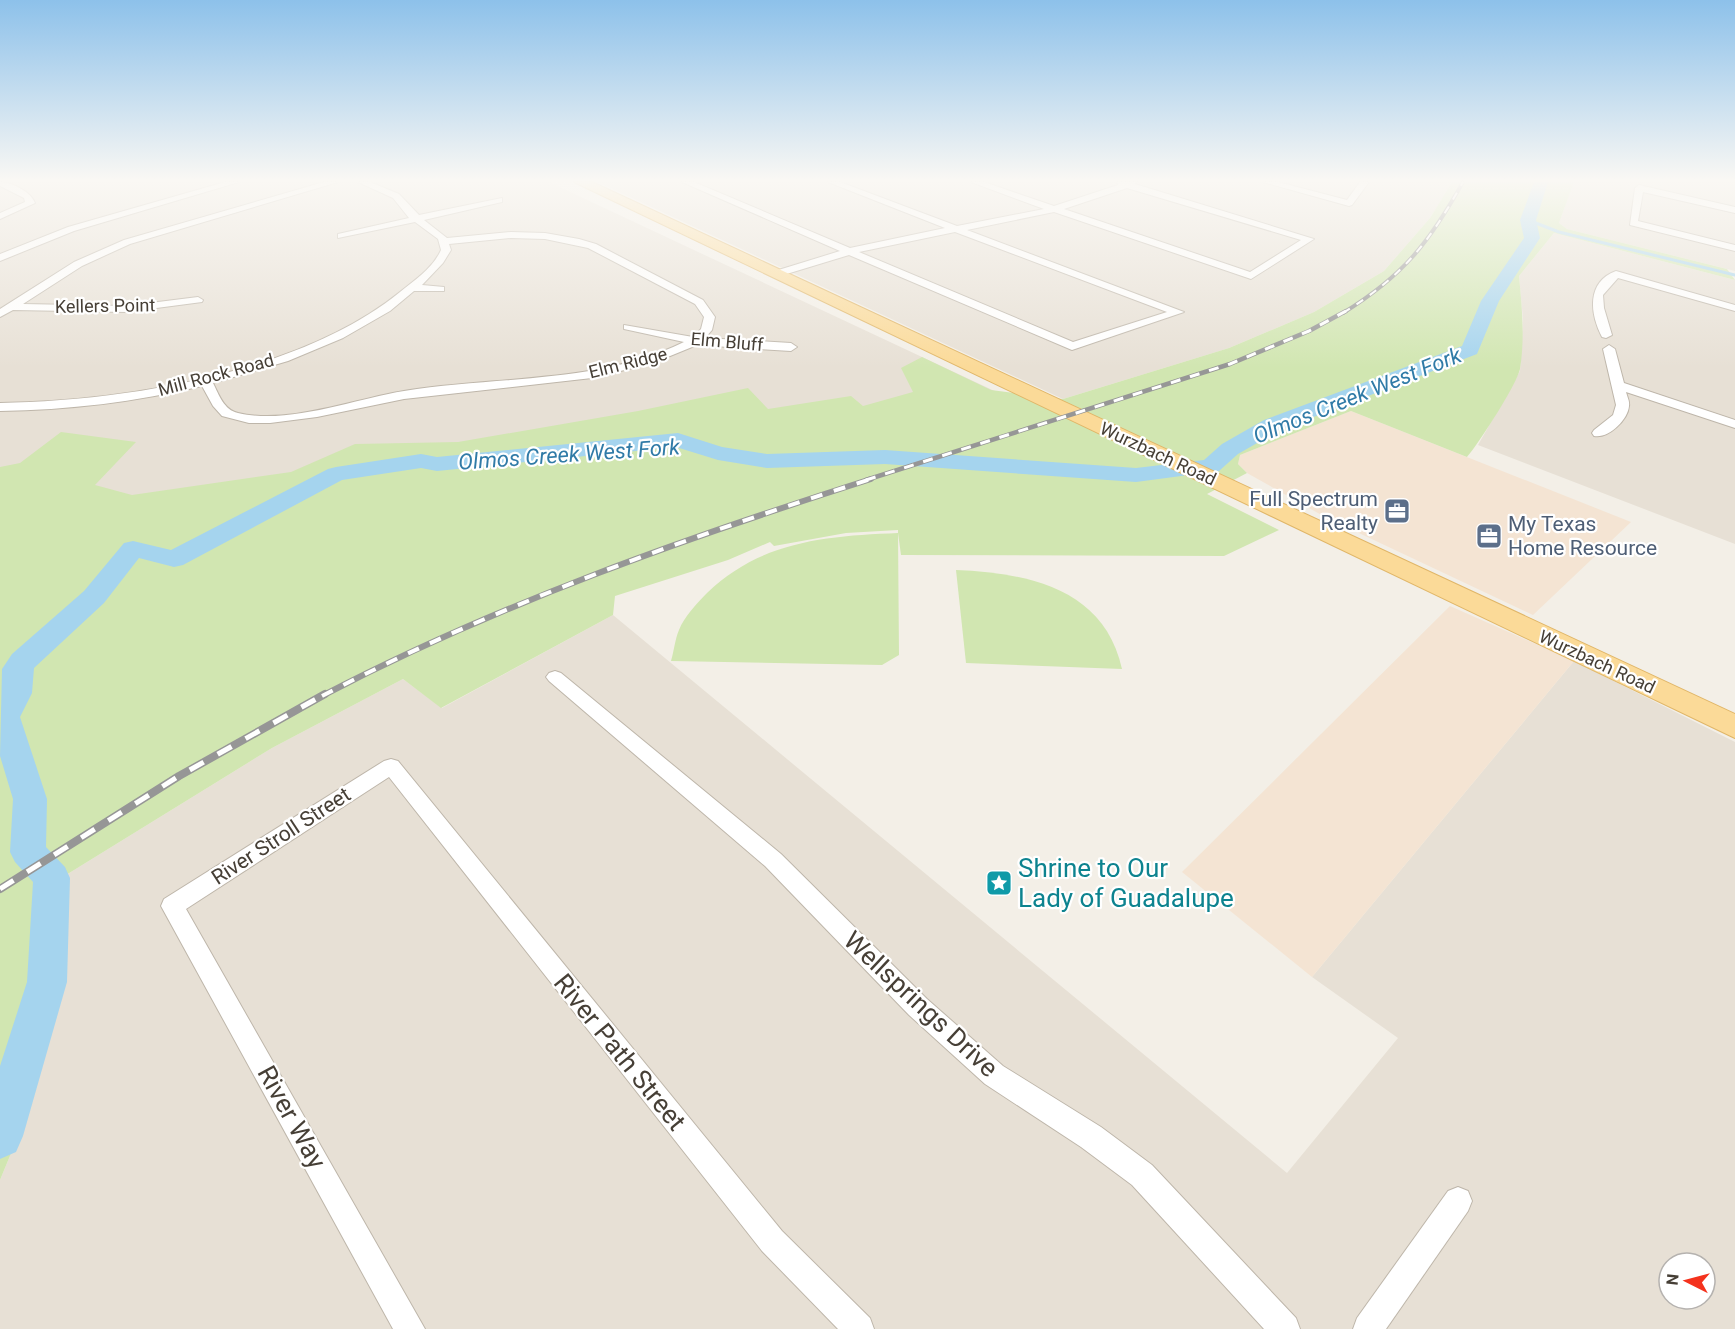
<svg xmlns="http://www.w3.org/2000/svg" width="1735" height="1329" viewBox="0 0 1735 1329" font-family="Roboto,sans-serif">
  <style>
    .residential { fill: #e7e0d5; fill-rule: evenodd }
    .commercial { fill: #f4e4d3 }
    .green { fill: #d1e6b1 }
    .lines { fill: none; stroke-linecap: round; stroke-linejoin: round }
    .stream { stroke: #a5d4ee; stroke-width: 3 }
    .river { fill: #a5d4ee; fill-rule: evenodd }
    .street-casing { stroke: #beb6aa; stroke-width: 2 }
    .primary-casing { stroke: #e0b668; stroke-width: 2 }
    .street { fill: #fff; fill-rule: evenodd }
    .primary { fill: #fbda98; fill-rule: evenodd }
    .rail-far3-casing { stroke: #969696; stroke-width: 4 }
    .rail-far2-casing { stroke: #969696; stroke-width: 4.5 }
    .rail-far1-casing { stroke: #969696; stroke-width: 6 }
    .rail-casing { stroke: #969696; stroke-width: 8 }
    .rail-far3 { stroke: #fff; stroke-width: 2; stroke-dasharray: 8; stroke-linecap: butt }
    .rail-far2 { stroke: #fff; stroke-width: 3; stroke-dasharray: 10; stroke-linecap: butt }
    .rail-far1 { stroke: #fff; stroke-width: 4; stroke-dasharray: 12; stroke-linecap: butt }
    .rail { stroke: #fff; stroke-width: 5; stroke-dasharray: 16; stroke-linecap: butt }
    .labels { text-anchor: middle; stroke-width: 4.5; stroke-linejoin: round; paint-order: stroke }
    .far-street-label { font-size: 18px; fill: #463f36; stroke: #fff }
    .service-label { font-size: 21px; fill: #4e5e75; stroke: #fff; text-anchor: end }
    .street-label { font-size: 21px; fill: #463f36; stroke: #fff }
    .water-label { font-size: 22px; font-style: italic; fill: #307ba7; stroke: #fff }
    .near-culture-label { font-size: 26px; fill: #0d838f; stroke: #fff; text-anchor: start }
    .near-street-label { font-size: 26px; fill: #463f36; stroke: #fff }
  </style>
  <rect width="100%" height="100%" fill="#f3efe7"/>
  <g class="residential">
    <polygon points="0,182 549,182 1035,410 0,533"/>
    <polygon points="598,182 1452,182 1430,218 1384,271 1314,312 1229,348 1063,399"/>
    <polygon points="1574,182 1735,182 1735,271 1567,229 1559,223"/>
    <polygon points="1554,233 1735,280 1735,544 1478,445 1520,371 1523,319 1519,276"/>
    <path d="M613 615 1287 1173 1398 1038 1312 977 1574 661 1735 742V1329H0V1180L19 1134 53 1005 56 913 66 875 272 748 403 679 442 708ZM1669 1263H1705V1299H1669Z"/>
  </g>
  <g class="commercial">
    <polygon points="1351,411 1631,522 1533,615 1325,517 1247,473 1238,464 1240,455"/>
    <polygon points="1450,606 1574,661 1312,977 1182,872"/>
  </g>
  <g class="green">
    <path d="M1452 182H1574L1559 223 1567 229 1727 269 1735 280 1554 233 1519 276C1522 306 1525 339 1520 369 1517 384 1478 445 1467 457L1351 411 1240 455 1238 464 1247 473 1207 494 1279 530 1224 556 901 555 898 533 899 655 882 665 671 661C674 651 675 639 679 630 684 617 697 603 707 593 761 541 826 536 898 533V530L846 533 774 546 770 542 728 560 615 596 613 615 441 708 403 679 272 748 66 875 56 913 53 1005 19 1134 0 1180V467L20 463 61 432 136 442 95 485 132 495 291 472 355 444 458 442 638 411 748 388 768 409 851 396 863 406 913 392 901 368 922 357 991 390 1063 399 1229 348 1314 312 1384 271 1430 218Z"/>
    <path d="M956 570C1028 573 1104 588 1122 669L966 663Z"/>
  </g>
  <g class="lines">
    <polyline class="stream" points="1528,220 1559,232 1735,275"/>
    <polygon class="river" points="1534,182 1548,182 1536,220 1540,238 1499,301 1477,354 1280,430 1238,454 1219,471 1136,482 885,464 767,468 718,460 676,447 437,471 421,468 342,480 183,565 174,567 139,558 104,603 34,668 32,693 20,717 47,799 46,847 65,867 70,878 67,982 23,1136 16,1152 0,1159 0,1066 27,982 33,882 15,862 10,852 13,799 0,756 2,669 12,654 84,591 124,543 133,541 171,550 328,469 336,467 421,454 437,457 678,433 722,447 767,454 885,450 1136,468 1204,460 1222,444 1264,420 1462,346 1481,301 1524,238 1520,220"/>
    <defs>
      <g id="street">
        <path d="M0 182C12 182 31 192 35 203L0 219V213L25 202 24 198 0 186Z"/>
        <polygon points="225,182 239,182 74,231 0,261 0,254 68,227"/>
        <polygon points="324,182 338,182 130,244 82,266 23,304 126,306 198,297 203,300 202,302 126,312 13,310 0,317 0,309 74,262 124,240"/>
        <path d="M358 182H370L399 194 419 215 502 198V202L424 220 447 238 511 232 545 233 579 239 596 244 703 300 715 317 712 330 705 338 791 343 797 347 791 351 697 345 653 363 592 378 404 399 317 417 270 423H249L222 416 213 406 202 386C135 402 69 410 0 411V403C126 401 300 373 400 292 415 280 433 268 441 250L438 239 415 222 338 238V234L409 218 393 198ZM511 238 545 239 588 248 695 304 704 317 701 329 693 337 624 325V329L684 342C599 384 496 376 404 391 354 399 289 425 238 413 224 410 219 395 213 383L288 361 343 338 390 311 414 291H444V287L422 285 443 263 451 250 449 244Z"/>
        <path d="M682 182H694L850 248 945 228 828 182H840L957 226 1044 209 971 182H984L1054 206 1118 185 1117 182H1137L1135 184 1314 239 1251 279 1054 212 967 230 1184 312 1072 350 849 255 780 276H772V272L840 251ZM1127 188 1301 240 1250 272 1064 209ZM955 232 1167 312 1073 342 859 252Z"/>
        <polygon points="1263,182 1278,182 1347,200 1360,182 1369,182 1352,205 1349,206"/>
        <polygon points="1639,185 1735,207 1735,213 1643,192 1638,221 1735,245 1735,251 1630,225 1635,188"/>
        <path d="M1616 271 1735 305V311L1618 278 1603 295 1604 308 1612 335 1606 338 1602 337C1590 314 1586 282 1616 271Z"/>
        <path d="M1609 345 1615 349 1624 383 1735 420V428L1626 392C1627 396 1630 402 1629 406 1628 420 1608 439 1594 436L1592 433 1594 430 1613 415 1616 405 1603 349Z"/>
        <polygon points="555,671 561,673 781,854 927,999 1003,1066 1101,1127 1152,1165 1296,1318 1300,1329 1264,1329 1132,1185 1081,1147 985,1084 909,1015 765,866 549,681 546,677 549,673"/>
        <polygon points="391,759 398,761 782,1231 870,1318 874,1329 838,1329 762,1251 389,777 186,909 425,1329 393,1329 161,906 164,899 384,761"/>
        <polygon points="1458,1187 1468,1191 1472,1201 1468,1211 1386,1329 1353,1329 1357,1318 1448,1191"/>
      </g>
      <polygon id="primary" points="574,182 592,182 1735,714 1735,738"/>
    </defs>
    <use href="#street" class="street-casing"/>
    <use href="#primary" class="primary-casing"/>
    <use href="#street" class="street"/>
    <use href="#primary" class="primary"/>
    <defs>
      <path id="rail-far3" d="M1343 313C1403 276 1429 243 1463 182"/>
      <polyline id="rail-far2" points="866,480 1230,364 1309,331 1346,311"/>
      <path id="rail-far1" d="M322 696C498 604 683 539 871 479"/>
      <polyline id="rail" points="0,889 179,776 325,694"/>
    </defs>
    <use href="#rail-far3" class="rail-far3-casing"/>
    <use href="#rail-far2" class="rail-far2-casing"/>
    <use href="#rail-far1" class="rail-far1-casing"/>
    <use href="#rail" class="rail-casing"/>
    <use href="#rail-far3" class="rail-far3"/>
    <use href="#rail-far2" class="rail-far2"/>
    <use href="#rail-far1" class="rail-far1"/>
    <use href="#rail" class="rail"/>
  </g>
  <linearGradient id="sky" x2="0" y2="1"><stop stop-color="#8dc1ea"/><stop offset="0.49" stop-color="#faf8f4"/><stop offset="1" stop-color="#faf8f4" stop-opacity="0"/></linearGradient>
  <rect width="1735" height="368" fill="url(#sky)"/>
  <defs>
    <symbol id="office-square" viewBox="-11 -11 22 22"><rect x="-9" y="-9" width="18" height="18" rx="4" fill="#5c6f8a" stroke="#fff"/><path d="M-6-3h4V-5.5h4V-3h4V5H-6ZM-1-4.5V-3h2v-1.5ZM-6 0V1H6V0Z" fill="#fff"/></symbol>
    <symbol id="sight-square" viewBox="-11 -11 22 22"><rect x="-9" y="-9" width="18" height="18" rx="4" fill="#0f9aa8" stroke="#fff"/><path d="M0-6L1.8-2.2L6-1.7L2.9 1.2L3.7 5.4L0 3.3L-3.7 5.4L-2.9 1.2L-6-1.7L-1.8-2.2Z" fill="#fff"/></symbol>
  </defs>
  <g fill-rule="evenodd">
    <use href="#office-square" x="1382" y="496" width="30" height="30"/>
    <use href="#office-square" x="1474" y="521" width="30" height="30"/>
    <use href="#sight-square" x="984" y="868" width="30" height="30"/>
  </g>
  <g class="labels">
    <g class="far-street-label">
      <text transform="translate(105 306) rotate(-1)" y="6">Kellers Point</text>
      <text transform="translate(727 342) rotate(5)" y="6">Elm Bluff</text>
      <text transform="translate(628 363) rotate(-14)" y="6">Elm Ridge</text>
      <text transform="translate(216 375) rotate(-15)" y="6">Mill Rock Road</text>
      <text transform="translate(1158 454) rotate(25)" y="6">Wurzbach Road</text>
      <text transform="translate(1597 662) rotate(25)" y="6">Wurzbach Road</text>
    </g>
    <g class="service-label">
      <text x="1378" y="506">Full Spectrum<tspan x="1378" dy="24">Realty</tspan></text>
      <text x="1508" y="531" text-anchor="start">My Texas<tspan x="1508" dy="24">Home Resource</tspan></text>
    </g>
    <g class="street-label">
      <text transform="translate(281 836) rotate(-33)" y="7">River Stroll Street</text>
    </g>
    <g class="water-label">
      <text transform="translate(1357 395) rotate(-22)" y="8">Olmos Creek West Fork</text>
      <text transform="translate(569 454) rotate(-4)" y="8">Olmos Creek West Fork</text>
    </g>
    <g class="near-culture-label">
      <text x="1018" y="877">Shrine to Our<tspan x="1018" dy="30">Lady of Guadalupe</tspan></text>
    </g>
    <g class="near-street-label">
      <text transform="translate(921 1004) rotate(43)" y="9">Wellsprings Drive</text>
      <text transform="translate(620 1052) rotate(51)" y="9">River Path Street</text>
      <text transform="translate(292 1117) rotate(61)" y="9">River Way</text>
    </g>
  </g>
  <g transform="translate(1687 1281) rotate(276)"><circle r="28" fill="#ffffff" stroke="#b5b2af" stroke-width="1.5"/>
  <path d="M0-4.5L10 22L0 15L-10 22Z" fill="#f4321d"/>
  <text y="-9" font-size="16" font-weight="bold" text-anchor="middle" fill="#463f36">N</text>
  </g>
</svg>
